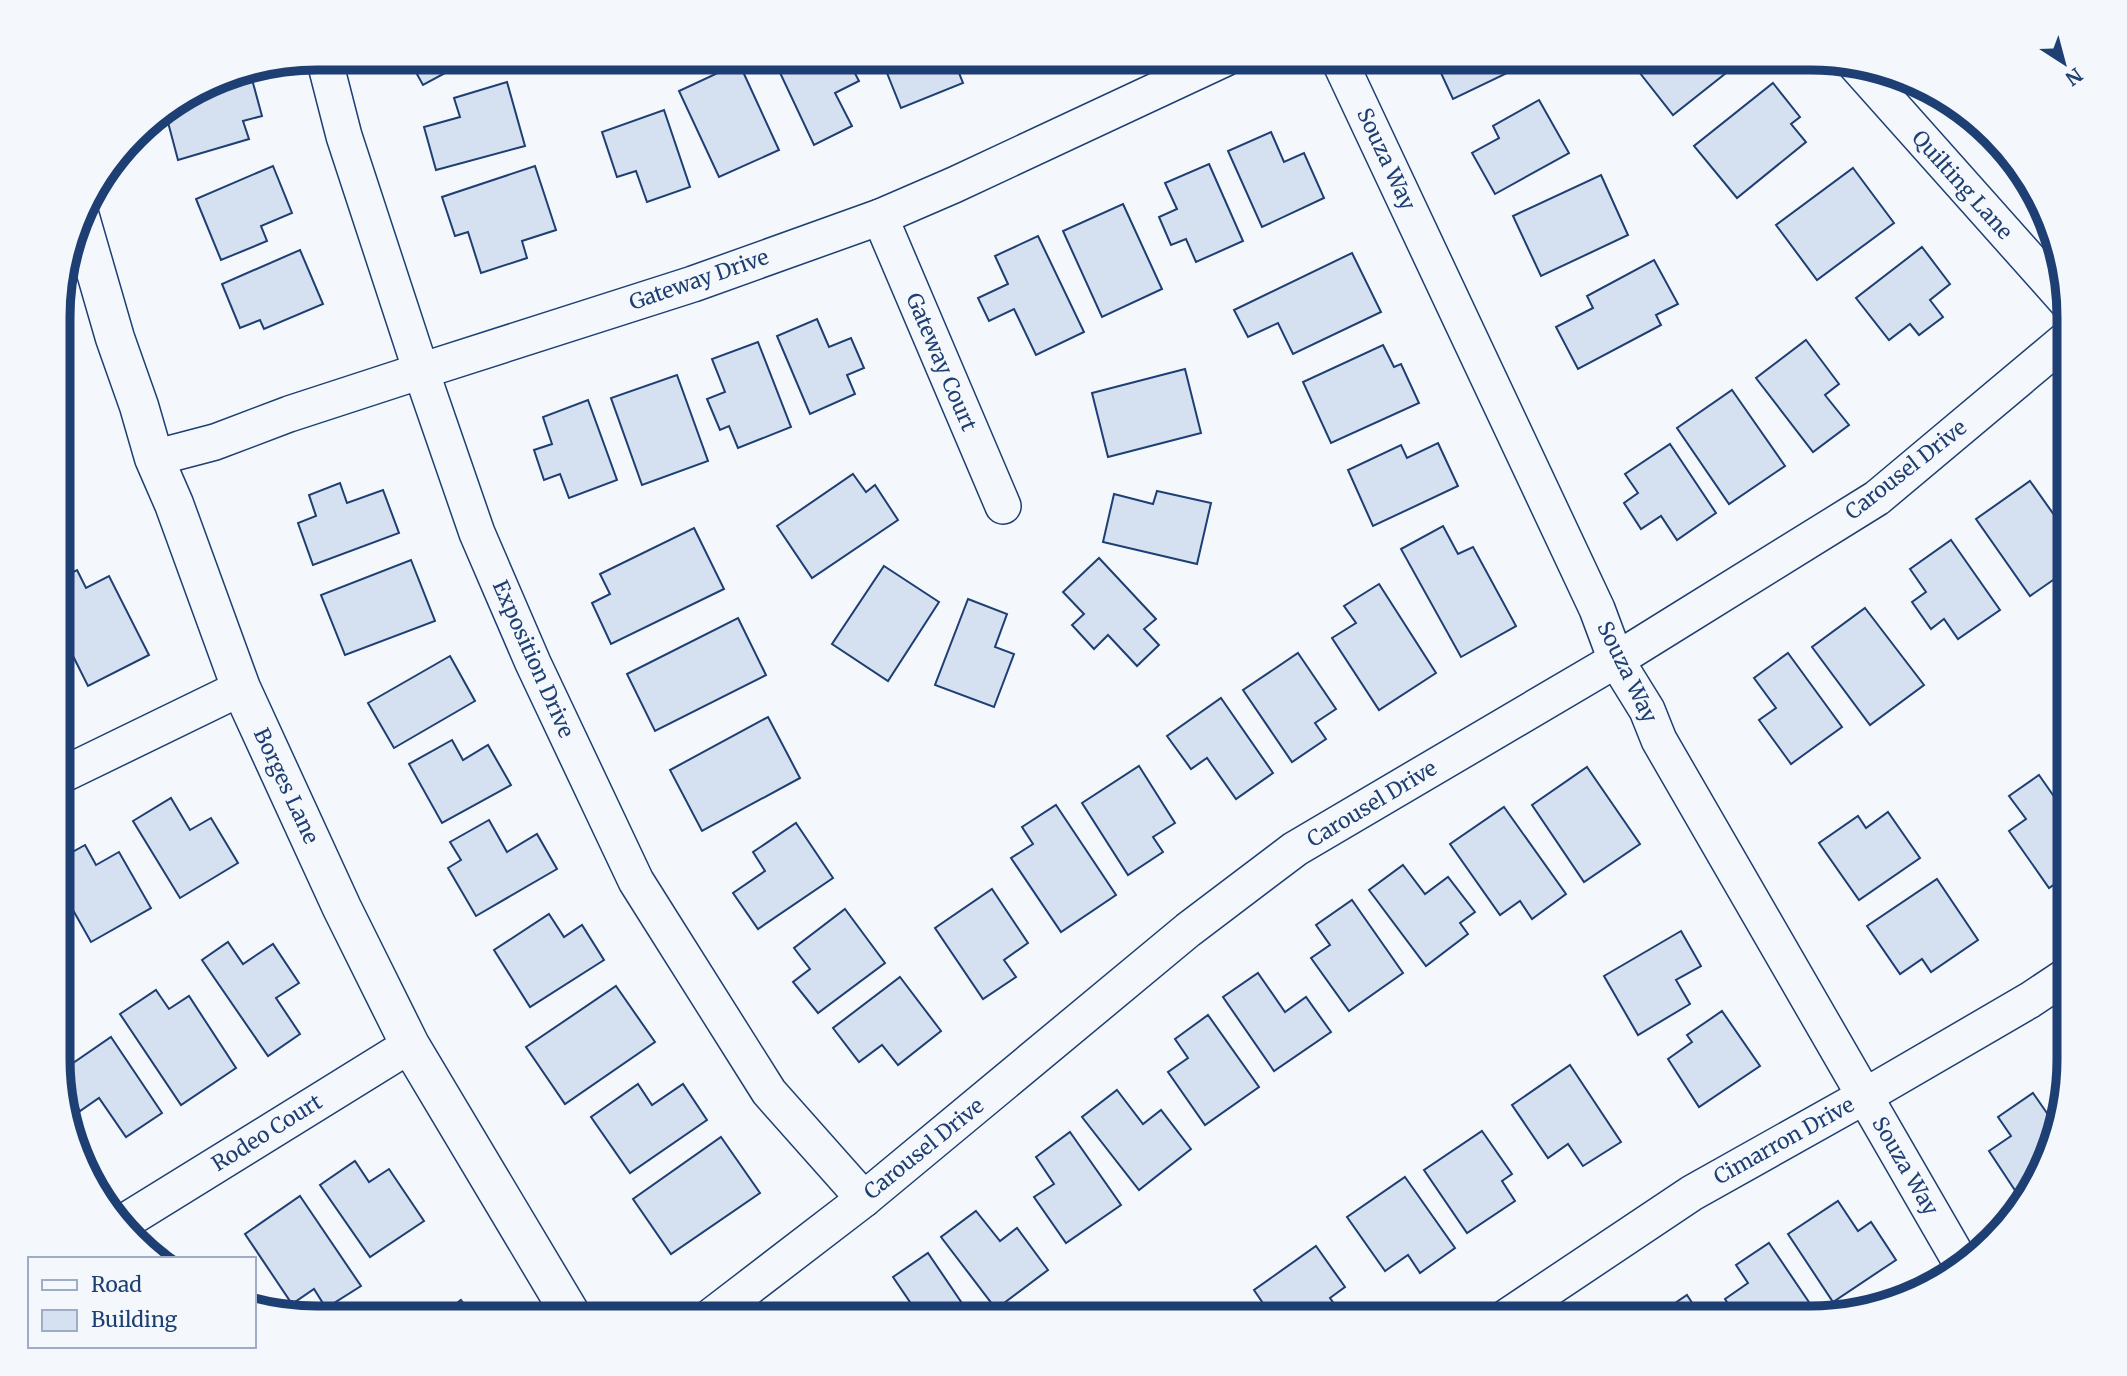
<svg xmlns="http://www.w3.org/2000/svg" width="2127" height="1376" viewBox="0 0 2127 1376" font-family="Merriweather,serif">
  <style>
    .building { fill: #d5e0f0; stroke: #1d3f73; stroke-width: 2 }
    .lines { fill: none; stroke-linecap: round; stroke-linejoin: round }
    .minor-casing { stroke: #1d3f73; stroke-width: 38 }
    .tertiary-casing { stroke: #1d3f73; stroke-width: 41 }
    .minor { stroke: #f4f7fb; stroke-width: 35 }
    .tertiary { stroke: #f4f7fb; stroke-width: 38 }
    .labels { text-anchor: middle; stroke-width: 5; stroke-linejoin: round; paint-order: stroke }
    .street-label { font-size: 21px; fill: #1d3f73; stroke: #f4f7fb }
    .rim { fill: none; stroke: #1d3f73; stroke-width: 9 }
  </style>
  <rect width="100%" height="100%" fill="#f4f7fb"/>
  <g class="building">
    <polygon points="408,58 473,58 423,85"/>
    <polygon points="778,58 847,58 859,81 835,93 852,126 814,145 774,60"/>
    <polygon points="881,58 953,58 963,83 901,108"/>
    <polygon points="982,58 1020,58 989,73"/>
    <polygon points="1434,58 1523,58 1526,64 1453,99"/>
    <polygon points="1638,58 1745,58 1673,115 1632,63"/>
    <polygon points="739,63 779,150 719,177 679,91"/>
    <polygon points="250,72 262,116 243,121 249,139 178,160 165,111 206,85"/>
    <polygon points="507,82 525,146 436,170 424,127 460,117 454,98"/>
    <polygon points="1773,83 1800,117 1791,124 1806,142 1737,198 1694,146"/>
    <polygon points="1539,100 1569,153 1495,194 1472,153 1499,138 1493,126"/>
    <polygon points="664,110 690,187 647,202 636,171 617,177 602,132"/>
    <polygon points="1271,132 1284,162 1304,153 1324,198 1262,227 1228,151"/>
    <polygon points="1209,164 1243,241 1196,262 1186,239 1171,245 1159,217 1177,209 1165,183"/>
    <polygon points="273,166 292,213 261,226 267,241 221,260 196,199"/>
    <polygon points="535,166 556,230 522,241 527,258 481,273 468,232 455,236 442,197"/>
    <polygon points="1853,168 1894,223 1817,280 1776,225"/>
    <polygon points="1601,175 1628,235 1541,276 1513,216"/>
    <polygon points="1123,204 1162,289 1102,317 1063,231"/>
    <polygon points="1038,236 1084,332 1036,355 1014,309 989,321 978,298 1008,284 995,256"/>
    <polygon points="1922,247 1950,284 1930,300 1943,317 1919,335 1910,324 1889,340 1856,298"/>
    <polygon points="300,250 323,304 264,329 260,320 240,328 222,284"/>
    <polygon points="1352,253 1381,312 1293,354 1278,323 1248,337 1234,310"/>
    <polygon points="1654,260 1678,304 1656,315 1661,325 1578,369 1556,327 1593,308 1587,296"/>
    <polygon points="817,319 829,347 851,338 864,368 847,375 855,394 810,414 777,336"/>
    <polygon points="1806,340 1839,384 1825,395 1849,425 1813,452 1756,378"/>
    <polygon points="758,342 791,427 738,448 729,426 720,430 707,399 725,392 712,359"/>
    <polygon points="1383,345 1394,367 1401,364 1419,403 1331,443 1303,382"/>
    <polygon points="1185,369 1201,433 1108,457 1092,393"/>
    <polygon points="677,375 708,461 642,485 611,398"/>
    <polygon points="1732,390 1785,466 1729,504 1677,428"/>
    <polygon points="588,400 617,480 569,498 560,474 544,480 534,450 552,444 543,417"/>
    <polygon points="1438,443 1458,486 1373,526 1348,470 1401,445 1407,458"/>
    <polygon points="1670,444 1716,513 1677,540 1661,516 1641,529 1624,503 1638,493 1625,474"/>
    <polygon points="853,474 866,492 875,485 898,520 812,578 777,526"/>
    <polygon points="2030,481 2069,536 2069,569 2030,596 1976,519"/>
    <polygon points="340,483 347,503 383,490 399,533 313,565 298,523 316,516 309,495"/>
    <polygon points="1157,491 1211,503 1197,564 1103,542 1114,494 1153,504"/>
    <polygon points="1443,526 1458,554 1473,547 1516,626 1461,657 1401,549"/>
    <polygon points="694,528 724,589 611,644 592,603 610,594 600,574"/>
    <polygon points="1951,540 2000,610 1958,639 1944,619 1931,629 1912,602 1926,592 1910,569"/>
    <polygon points="1099,558 1156,619 1144,629 1159,645 1137,666 1108,635 1094,649 1072,625 1084,614 1063,592"/>
    <polygon points="411,560 435,621 345,655 321,595"/>
    <polygon points="884,566 939,602 888,681 832,644"/>
    <polygon points="77,570 86,588 109,576 149,655 88,686 60,630 60,579"/>
    <polygon points="1379,584 1436,673 1379,710 1332,638 1356,623 1344,606"/>
    <polygon points="968,599 1007,614 995,647 1014,654 994,707 935,685"/>
    <polygon points="1865,608 1924,685 1870,725 1812,647"/>
    <polygon points="738,618 766,675 655,731 627,674"/>
    <polygon points="1298,653 1336,709 1315,723 1326,739 1292,762 1243,690"/>
    <polygon points="1788,653 1842,727 1791,764 1759,720 1776,708 1754,678"/>
    <polygon points="450,656 475,701 394,748 368,703"/>
    <polygon points="1221,698 1273,773 1236,799 1207,758 1191,769 1167,736"/>
    <polygon points="768,717 800,778 702,831 670,770"/>
    <polygon points="452,740 463,760 488,745 511,785 442,823 409,764"/>
    <polygon points="1139,766 1175,823 1153,837 1163,852 1128,875 1082,803"/>
    <polygon points="1587,767 1640,844 1584,882 1532,805"/>
    <polygon points="2039,775 2069,818 2069,874 2049,888 2009,831 2026,819 2009,796"/>
    <polygon points="171,798 190,830 211,818 238,863 180,898 133,821"/>
    <polygon points="1056,805 1116,895 1061,932 1011,858 1033,844 1022,827"/>
    <polygon points="1504,807 1566,894 1532,919 1520,901 1500,915 1450,844"/>
    <polygon points="1888,812 1920,858 1859,900 1819,843 1858,816 1866,828"/>
    <polygon points="489,820 507,852 537,834 557,869 476,916 448,868 461,860 450,842"/>
    <polygon points="796,823 833,878 758,929 733,893 765,871 753,852"/>
    <polygon points="85,845 96,865 119,852 151,908 91,942 60,887 60,859"/>
    <polygon points="1403,865 1425,894 1448,877 1475,912 1460,923 1468,934 1426,966 1369,890"/>
    <polygon points="1937,879 1978,940 1931,972 1922,959 1900,974 1867,926"/>
    <polygon points="992,889 1028,943 1004,960 1016,977 983,999 935,928"/>
    <polygon points="1352,900 1403,973 1349,1011 1311,958 1330,945 1316,925"/>
    <polygon points="845,909 885,963 818,1013 793,982 810,969 794,948"/>
    <polygon points="549,914 564,937 582,925 604,960 530,1007 494,950"/>
    <polygon points="1681,931 1701,966 1676,980 1690,1004 1638,1035 1604,976"/>
    <polygon points="228,942 243,964 273,944 299,983 276,998 300,1034 268,1056 202,960"/>
    <polygon points="1258,973 1285,1012 1306,997 1331,1032 1274,1071 1223,997"/>
    <polygon points="900,977 941,1031 898,1065 882,1045 859,1062 833,1028"/>
    <polygon points="616,986 655,1042 565,1104 526,1047"/>
    <polygon points="156,990 169,1009 189,996 236,1068 181,1105 120,1014"/>
    <polygon points="1722,1011 1760,1066 1699,1107 1668,1059 1692,1042 1687,1035"/>
    <polygon points="1208,1015 1259,1087 1205,1125 1168,1072 1188,1058 1175,1039"/>
    <polygon points="111,1037 162,1113 126,1137 99,1098 80,1111 60,1081 60,1072"/>
    <polygon points="1570,1065 1621,1142 1583,1166 1568,1144 1548,1158 1512,1105"/>
    <polygon points="2069,1075 2064,1099 2054,1085"/>
    <polygon points="638,1084 652,1105 683,1084 707,1120 630,1173 591,1117"/>
    <polygon points="1117,1090 1143,1124 1161,1110 1191,1149 1139,1190 1082,1117"/>
    <polygon points="2033,1093 2058,1129 2055,1143 2024,1204 1989,1151 2011,1136 1998,1117"/>
    <polygon points="1482,1131 1512,1174 1502,1181 1515,1201 1467,1233 1424,1170"/>
    <polygon points="1070,1132 1121,1205 1066,1243 1034,1197 1054,1184 1036,1157"/>
    <polygon points="721,1137 760,1193 671,1254 633,1199"/>
    <polygon points="355,1161 369,1182 389,1169 424,1221 370,1257 320,1185"/>
    <polygon points="1405,1177 1455,1248 1420,1273 1408,1255 1385,1271 1347,1217"/>
    <polygon points="300,1196 361,1286 326,1308 314,1289 292,1304 245,1234"/>
    <polygon points="1838,1201 1858,1231 1871,1222 1896,1260 1833,1302 1788,1234"/>
    <polygon points="976,1211 1000,1241 1017,1228 1048,1270 996,1309 941,1237"/>
    <polygon points="1769,1243 1817,1314 1812,1318 1737,1318 1725,1299 1748,1283 1736,1265"/>
    <polygon points="1316,1246 1345,1287 1330,1298 1340,1312 1332,1318 1273,1318 1254,1290"/>
    <polygon points="928,1253 972,1318 899,1318 914,1308 893,1277"/>
    <polygon points="1687,1295 1702,1318 1653,1318"/>
    <polygon points="461,1300 475,1318 437,1318"/>
  </g>
  <g class="lines">
    <defs>
      <g id="minor">
        <polyline points="324,58 344,136 421,371 477,533 533,663 636,881 769,1092 864,1199"/>
        <polyline points="1338,58 1597,609 1616,660 1647,710 1659,740 1961,1263"/>
        <polyline points="1856,65 2069,304"/>
        <polyline points="880,217 1003,506"/>
        <polyline points="154,458 215,442 289,414 421,371 693,284 880,217 954,185 1226,58"/>
        <polyline points="60,776 241,688"/>
        <polyline points="124,1222 410,1045"/>
        <polyline points="709,1318 864,1199 1188,930 1295,849 1616,660 1877,498 2069,337"/>
        <polyline points="1505,1318 1692,1193 1865,1096 2030,1000 2069,974"/>
      </g>
      <polyline id="tertiary" points="80,217 115,338 139,406 154,458 174,504 241,688 342,908 410,1045 573,1318"/>
    </defs>
    <use href="#minor" class="minor-casing"/>
    <use href="#tertiary" class="tertiary-casing"/>
    <use href="#minor" class="minor"/>
    <use href="#tertiary" class="tertiary"/>
  </g>
  <g class="labels">
    <g class="street-label">
      <text transform="translate(1386 159) rotate(65)" y="7">Souza Way</text>
      <text transform="translate(1962 185) rotate(48)" y="7">Quilting Lane</text>
      <text transform="translate(699 280) rotate(-19)" y="7">Gateway Drive</text>
      <text transform="translate(941 362) rotate(67)" y="7">Gateway Court</text>
      <text transform="translate(1906 470) rotate(-38)" y="7">Carousel Drive</text>
      <text transform="translate(533 659) rotate(66)" y="7">Exposition Drive</text>
      <text transform="translate(1627 672) rotate(64)" y="7">Souza Way</text>
      <text transform="translate(286 786) rotate(65)" y="7">Borges Lane</text>
      <text transform="translate(1372 804) rotate(-31)" y="7">Carousel Drive</text>
      <text transform="translate(267 1133) rotate(-32)" y="7">Rodeo Court</text>
      <text transform="translate(1784 1141) rotate(-29)" y="7">Cimarron Drive</text>
      <text transform="translate(924 1149) rotate(-39)" y="7">Carousel Drive</text>
      <text transform="translate(1905 1166) rotate(60)" y="7">Souza Way</text>
    </g>
  </g>
  <path d="M0 0H2127V1376H0ZM317 70H1810A247 247 0 0 1 2057 317V1059A247 247 0 0 1 1810 1306H317A247 247 0 0 1 70 1059V317A247 247 0 0 1 317 70Z" fill="#f4f7fb" fill-rule="evenodd"/>
  <path class="rim" d="M317 70H1810A247 247 0 0 1 2057 317V1059A247 247 0 0 1 1810 1306H317A247 247 0 0 1 70 1059V317A247 247 0 0 1 317 70Z"/>
  <rect x="28" y="1257" width="228" height="91" fill="#f4f7fb" stroke="#9eadc5" stroke-width="2"/>
  <rect x="42" y="1280" width="35" height="10" fill="#f4f7fb" stroke="#9eadc5" stroke-width="2"/>
  <text x="91" y="1292" font-size="21" fill="#1d3f73">Road</text>
  <rect x="42" y="1310" width="35" height="21" fill="#d5e0f0" stroke="#9eadc5" stroke-width="2"/>
  <text x="91" y="1327" font-size="21" fill="#1d3f73">Building</text>
  <g transform="translate(2064 63) rotate(144)" stroke="#f4f7fb" stroke-width="5" paint-order="stroke">
  <path d="M0-5L12 26L0 18L-12 26Z" fill="#1d3f73"/>
  <text y="-10" font-size="19" font-weight="bold" text-anchor="middle" fill="#1d3f73">N</text>
  </g>
</svg>
